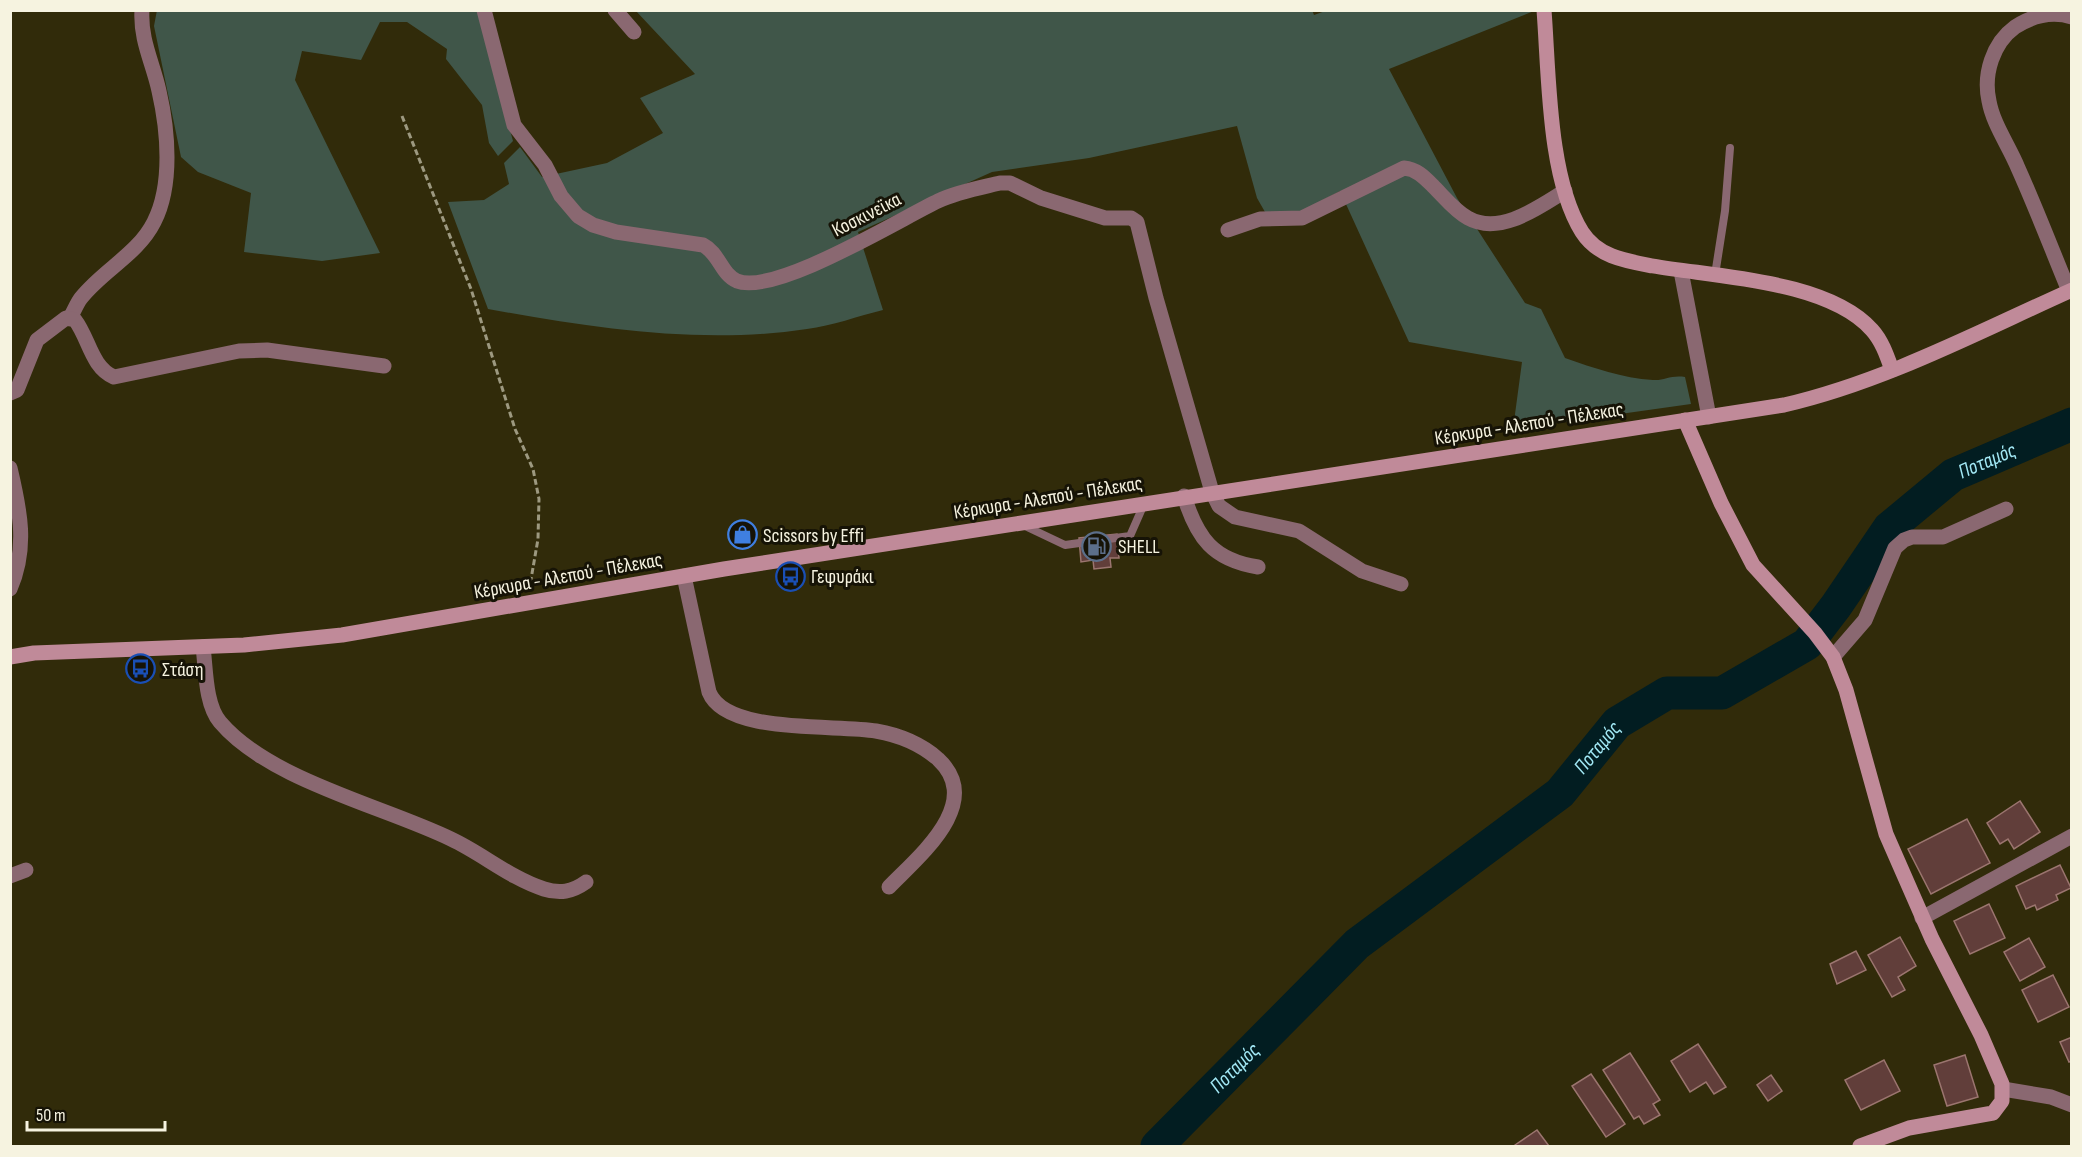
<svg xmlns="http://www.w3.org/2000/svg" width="2082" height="1157" viewBox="0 0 2082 1157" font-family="'Sofia Sans Condensed',sans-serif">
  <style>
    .green { fill: #405649 }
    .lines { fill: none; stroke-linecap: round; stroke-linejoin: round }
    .river { stroke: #021d21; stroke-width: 33 }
    .building { fill: #613e3a; stroke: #9b756f; stroke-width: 1.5 }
    .path { stroke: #9d9980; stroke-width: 3; stroke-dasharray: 6 3; stroke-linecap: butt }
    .lane { stroke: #8a6871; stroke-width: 8 }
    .street { stroke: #8a6871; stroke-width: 15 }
    .secondary { stroke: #c08a99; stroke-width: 15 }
    .labels { text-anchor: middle; stroke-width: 6; stroke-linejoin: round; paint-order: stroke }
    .street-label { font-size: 20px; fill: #f6f3e0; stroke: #161306 }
    .poi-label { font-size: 20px; fill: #f6f3e0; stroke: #161306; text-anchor: start }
    .water-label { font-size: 21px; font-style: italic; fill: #a2e8f5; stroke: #161306 }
  </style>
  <rect width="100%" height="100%" fill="#312b0a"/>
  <g class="green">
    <polygon points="157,10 478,11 513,141 498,156 489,143 482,105 446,59 447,49 407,22 380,22 361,60 302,51 295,80 380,253 322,261 244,252 251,193 198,172 181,157 154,26"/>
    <path d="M1312 10 1314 15 1328 10 1534 11 1389 69 1457 198 1525 303 1541 309 1565 358C1594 368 1622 378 1653 380 1664 381 1670 375 1685 377L1691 404 1513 429 1522 362 1409 342 1340 191 1299 213 1265 212 1257 198 1237 126 1089 158 992 172 858 232 883 310C858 316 832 326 807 329 701 345 592 328 488 309L448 202 484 200 509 184 504 163 520 147 542 177 607 163 663 133 640 98 695 74 636 11Z"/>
  </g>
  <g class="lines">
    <path class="river" id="s1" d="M1157 1146 1357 944 1560 793 1617 723 1667 693H1722L1807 644 1836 606 1889 528 1953 475 2072 424"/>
  </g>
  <g class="building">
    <polygon points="1117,534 1119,558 1110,558 1111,567 1094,569 1093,560 1081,562 1079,538"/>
    <polygon points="2020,801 2040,832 2014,849 2008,839 2000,844 1987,823"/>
    <polygon points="1967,819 1990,863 1931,894 1908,849"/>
    <polygon points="2060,865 2071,888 2056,895 2058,900 2037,910 2035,905 2026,909 2016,886"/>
    <polygon points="1989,904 2005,938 1970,954 1954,921"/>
    <polygon points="1900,937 1916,966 1898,977 1905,990 1892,997 1868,955"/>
    <polygon points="2029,938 2045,967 2020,981 2004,952"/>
    <polygon points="1856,951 1866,970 1837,984 1830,964"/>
    <polygon points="2053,975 2069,1007 2038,1022 2022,990"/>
    <polygon points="2072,1037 2072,1061 2069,1062 2060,1042"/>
    <polygon points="1698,1044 1726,1087 1714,1094 1706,1082 1690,1092 1671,1061"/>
    <polygon points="1630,1053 1660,1100 1653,1104 1660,1115 1644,1124 1639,1116 1634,1119 1603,1070"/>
    <polygon points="1965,1055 1978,1097 1947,1106 1934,1065"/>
    <polygon points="1884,1060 1900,1091 1861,1110 1845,1080"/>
    <polygon points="1591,1074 1625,1124 1606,1137 1572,1086"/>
    <polygon points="1771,1075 1782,1091 1768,1101 1757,1085"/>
    <polygon points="1537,1130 1549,1146 1516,1146 1515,1145"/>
  </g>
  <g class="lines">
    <polyline class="path" points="402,116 471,289 515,429 533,469 539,499 538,539 530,585"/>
    <g class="lane">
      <polyline points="1715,275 1725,211 1730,148"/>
      <polyline points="1025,526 1065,545 1130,536 1144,504"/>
    </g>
    <g class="street">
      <path d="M484 10 514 125 545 165 561 196 578 216 593 225 616 232 703 245C719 253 721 274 737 281 775 296 900 219 938 201 957 192 979 188 1000 183H1010L1041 198 1105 218H1131L1137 222 1156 298 1212 492 1219 506 1235 517 1299 531 1362 571 1401 584"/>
      <polyline points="615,10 634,32"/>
      <path d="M1228 230 1260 219 1302 218 1404 168C1417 169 1425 178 1434 187 1445 198 1455 211 1468 218 1500 236 1539 207 1565 191"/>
      <polyline points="1681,271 1709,417"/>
      <path d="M2069 291C2052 250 2036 208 2018 168 2009 146 1993 124 1989 101 1983 74 1993 43 2015 27 2032 16 2052 11 2072 17"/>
      <path d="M70 318C74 311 77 303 81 298 103 270 138 254 154 222 173 185 168 130 159 91 153 63 140 40 142 10"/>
      <path d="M10 393 17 390 37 340 66 318 75 320C89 338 91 367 114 377L239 351 267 350 384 366"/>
      <path d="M10 468C20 510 28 548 10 589"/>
      <path d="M1184 496C1197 538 1213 560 1258 567"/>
      <path d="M684 576 709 692C726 735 837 724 876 731 899 735 921 744 938 759 985 803 919 856 889 887"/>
      <path d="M203 647C206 669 205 704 220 722 269 780 383 806 451 839 483 854 510 878 544 889 560 894 572 892 586 882"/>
      <polyline points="1833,657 1865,620 1895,548 1904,540 1912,537 1943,537 2006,509"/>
      <polyline points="10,876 26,870"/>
      <polyline points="1922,918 2072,836"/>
      <polyline points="2003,1089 2051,1097 2072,1105"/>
    </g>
    <g class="secondary">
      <path d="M1544 10C1549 74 1548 178 1582 232 1598 257 1626 261 1653 266 1715 277 1828 280 1872 330 1882 341 1887 356 1892 370"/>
      <polyline points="1685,420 1721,503 1753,565 1815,633 1833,657 1846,690 1886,834 1932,939 1981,1035 2002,1084 2002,1101 1993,1113 1909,1128 1860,1146"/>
      <path d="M10 657 34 653 244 645 342 635 724 569 1784 405C1884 382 1978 332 2072 290"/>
    </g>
  </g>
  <defs>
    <symbol id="shop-ring" viewBox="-11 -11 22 22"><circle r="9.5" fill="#161306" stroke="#3f7fe0" stroke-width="1.5"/><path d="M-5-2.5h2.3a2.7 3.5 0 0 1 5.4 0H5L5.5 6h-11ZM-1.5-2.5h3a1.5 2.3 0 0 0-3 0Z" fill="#3f7fe0"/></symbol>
    <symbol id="fuel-ring" viewBox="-11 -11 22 22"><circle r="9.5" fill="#161306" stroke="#5c6f8a" stroke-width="1.5"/><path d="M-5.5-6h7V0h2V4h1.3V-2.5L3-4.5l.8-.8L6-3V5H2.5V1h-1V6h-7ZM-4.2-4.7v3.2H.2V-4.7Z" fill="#5c6f8a"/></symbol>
    <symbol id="bus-ring" viewBox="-11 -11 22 22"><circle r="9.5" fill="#161306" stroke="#1a4fb4" stroke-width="1.5"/><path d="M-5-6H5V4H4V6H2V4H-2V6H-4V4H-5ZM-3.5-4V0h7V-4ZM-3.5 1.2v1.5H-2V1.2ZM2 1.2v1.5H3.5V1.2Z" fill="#1a4fb4"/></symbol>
  </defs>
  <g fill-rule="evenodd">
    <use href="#shop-ring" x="726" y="518" width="33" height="33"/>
    <use href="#fuel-ring" x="1080" y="530" width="33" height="33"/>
    <use href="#bus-ring" x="774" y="560" width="33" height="33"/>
    <use href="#bus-ring" x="124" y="652" width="33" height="33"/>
  </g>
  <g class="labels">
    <g class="street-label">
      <text transform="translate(866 214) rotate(-27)" y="7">Κοσκινεϊκα</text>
      <text transform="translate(1529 423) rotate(-9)" y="7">Κέρκυρα - Αλεπού - Πέλεκας</text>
      <text transform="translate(1048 497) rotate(-9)" y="7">Κέρκυρα - Αλεπού - Πέλεκας</text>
      <text transform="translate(568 575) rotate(-10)" y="7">Κέρκυρα - Αλεπού - Πέλεκας</text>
    </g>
    <g class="poi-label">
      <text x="763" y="542">Scissors by Effi</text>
      <text x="1118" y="553">SHELL</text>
      <text x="811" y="583">Γεφυράκι</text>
      <text x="162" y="676">Στάση</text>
    </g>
    <g class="water-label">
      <text dy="7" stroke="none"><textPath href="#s1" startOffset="1101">Ποταμός</textPath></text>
      <text dy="7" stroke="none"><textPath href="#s1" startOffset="596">Ποταμός</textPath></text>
      <text dy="7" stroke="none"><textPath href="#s1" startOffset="110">Ποταμός</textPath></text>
    </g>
  </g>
  <rect width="2082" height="1157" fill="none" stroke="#f6f3e0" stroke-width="24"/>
  <path d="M27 1121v9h138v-9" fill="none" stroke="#f6f3e0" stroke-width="3"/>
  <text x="36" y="1121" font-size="18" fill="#f6f3e0" stroke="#161306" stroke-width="4.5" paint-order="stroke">50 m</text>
</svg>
